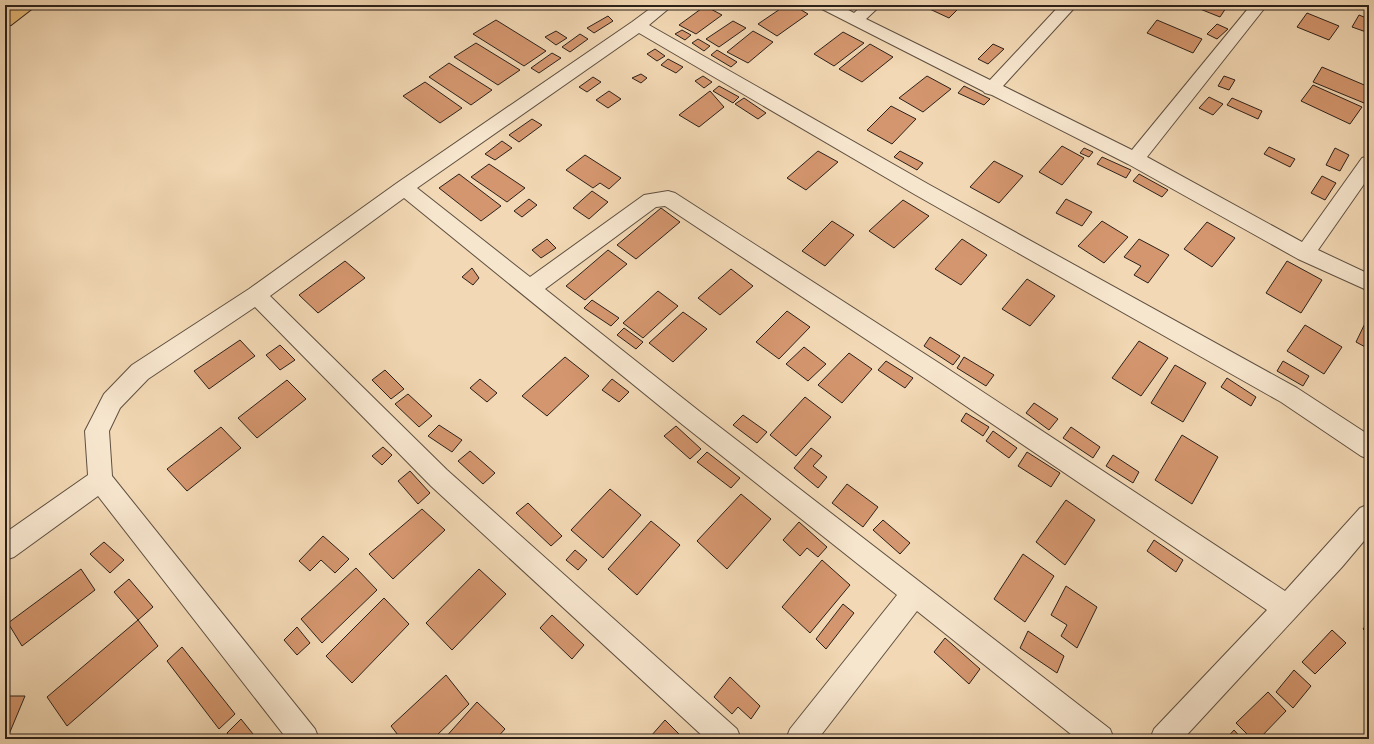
<svg xmlns="http://www.w3.org/2000/svg" width="1374" height="744" viewBox="0 0 1374 744" font-family="'Libre Bodoni',serif">
  <style>
    .building { fill: #d4966e; stroke: #2c211a }
    .lines { fill: none; stroke-linecap: round; stroke-linejoin: round }
    .street-casing { stroke: #5e4f40; stroke-width: 2 }
    .highway-casing { stroke: #2c211a; stroke-width: 2 }
    .street { fill: #f7e6ce; fill-rule: evenodd }
    .highway { fill: #e9bc7a; fill-rule: evenodd }
  </style>
  <rect width="100%" height="100%" fill="#f2d8b4"/>
  <filter id="stains"><feTurbulence type="fractalNoise" baseFrequency=".005" numOctaves="4"/><feColorMatrix values="0 0 0 0 .2 0 0 0 0 .09 0 0 0 0 .02 0 0 0 .5 -.17"/></filter>
  <radialGradient id="worn" r=".72"><stop offset=".6" stop-color="#630" stop-opacity="0"/><stop offset="1" stop-color="#630" stop-opacity=".3"/></radialGradient>
  <g class="building">
    <polygon points="786,5 793,5 808,14 777,36 758,24"/>
    <polygon points="921,5 962,5 949,18"/>
    <polygon points="1190,5 1228,5 1220,17"/>
    <polygon points="705,6 722,15 696,34 679,25"/>
    <polygon points="1307,13 1339,26 1329,40 1297,27"/>
    <polygon points="1359,15 1369,19 1369,33 1352,27"/>
    <polygon points="608,16 613,21 594,33 587,28"/>
    <polygon points="496,20 546,51 524,66 473,34"/>
    <polygon points="1157,20 1202,39 1193,53 1147,33"/>
    <polygon points="733,21 746,28 719,47 706,39"/>
    <polygon points="1217,24 1228,29 1217,39 1207,34"/>
    <polygon points="682,30 691,35 685,40 675,34"/>
    <polygon points="556,31 567,38 556,45 545,37"/>
    <polygon points="753,31 773,42 748,63 727,52"/>
    <polygon points="843,32 864,43 834,66 814,54"/>
    <polygon points="580,34 588,39 570,52 562,47"/>
    <polygon points="698,39 710,46 704,51 692,43"/>
    <polygon points="476,43 520,70 498,85 454,57"/>
    <polygon points="870,44 893,57 862,82 839,69"/>
    <polygon points="993,44 1004,49 988,64 978,59"/>
    <polygon points="655,49 665,56 657,61 647,54"/>
    <polygon points="717,50 737,62 731,67 711,55"/>
    <polygon points="552,53 561,58 539,73 531,68"/>
    <polygon points="668,59 683,67 676,73 661,65"/>
    <polygon points="449,63 492,90 471,105 429,77"/>
    <polygon points="1322,67 1369,87 1369,93 1364,103 1313,82"/>
    <polygon points="641,74 647,78 641,83 632,78"/>
    <polygon points="703,76 712,82 704,88 695,81"/>
    <polygon points="927,76 951,89 923,112 899,98"/>
    <polygon points="1224,76 1235,80 1229,90 1218,86"/>
    <polygon points="593,77 601,82 587,92 579,87"/>
    <polygon points="425,82 462,108 440,123 403,96"/>
    <polygon points="1313,85 1362,107 1350,124 1301,101"/>
    <polygon points="719,86 739,97 733,103 713,91"/>
    <polygon points="964,86 990,99 984,105 958,93"/>
    <polygon points="609,91 621,99 608,108 596,100"/>
    <polygon points="710,91 724,107 699,127 679,115"/>
    <polygon points="1209,97 1223,104 1213,115 1199,108"/>
    <polygon points="744,98 766,113 758,119 735,104"/>
    <polygon points="1232,98 1262,111 1258,119 1227,105"/>
    <polygon points="891,106 916,119 892,144 867,130"/>
    <polygon points="532,119 542,125 519,142 509,135"/>
    <polygon points="502,141 512,148 495,160 485,154"/>
    <polygon points="1062,146 1084,158 1062,185 1039,172"/>
    <polygon points="1269,147 1295,159 1290,167 1264,154"/>
    <polygon points="1084,148 1093,152 1089,157 1080,153"/>
    <polygon points="1335,148 1349,155 1340,171 1326,165"/>
    <polygon points="818,151 838,162 806,190 787,178"/>
    <polygon points="900,151 923,163 917,170 894,157"/>
    <polygon points="585,155 621,178 609,189 600,183 593,188 566,170"/>
    <polygon points="1102,157 1131,170 1126,178 1097,164"/>
    <polygon points="994,161 1023,176 999,203 970,187"/>
    <polygon points="489,164 525,188 507,202 471,177"/>
    <polygon points="459,174 501,206 481,221 439,188"/>
    <polygon points="1139,174 1168,190 1162,197 1133,181"/>
    <polygon points="1322,176 1336,183 1325,200 1311,193"/>
    <polygon points="592,191 608,202 589,219 573,208"/>
    <polygon points="529,199 537,205 522,217 514,211"/>
    <polygon points="1066,199 1092,212 1082,226 1056,213"/>
    <polygon points="903,200 929,216 894,248 869,231"/>
    <polygon points="661,208 680,222 636,259 617,245"/>
    <polygon points="832,221 854,235 825,266 802,251"/>
    <polygon points="1102,221 1128,237 1104,263 1078,246"/>
    <polygon points="1207,222 1235,238 1212,267 1184,249"/>
    <polygon points="547,239 556,248 541,258 532,250"/>
    <polygon points="962,239 987,255 961,285 935,269"/>
    <polygon points="1139,239 1169,255 1148,283 1134,275 1141,266 1124,257"/>
    <polygon points="608,250 627,264 585,300 566,286"/>
    <polygon points="345,261 365,278 318,313 299,295"/>
    <polygon points="1287,261 1322,280 1301,313 1266,293"/>
    <polygon points="472,268 479,278 473,285 462,277"/>
    <polygon points="731,269 753,286 720,315 698,298"/>
    <polygon points="1027,279 1055,296 1030,326 1002,309"/>
    <polygon points="658,291 678,306 643,338 623,323"/>
    <polygon points="592,300 619,318 611,326 584,308"/>
    <polygon points="787,311 810,327 779,359 756,342"/>
    <polygon points="683,312 707,329 673,362 649,343"/>
    <polygon points="1369,315 1369,349 1356,342"/>
    <polygon points="1305,325 1342,347 1324,374 1287,351"/>
    <polygon points="624,328 643,342 636,349 617,335"/>
    <polygon points="930,337 960,356 953,365 924,346"/>
    <polygon points="240,340 255,356 209,389 194,371"/>
    <polygon points="1139,341 1168,358 1141,396 1112,378"/>
    <polygon points="280,345 295,360 280,370 266,355"/>
    <polygon points="804,347 826,364 808,381 786,364"/>
    <polygon points="849,353 872,369 842,403 818,385"/>
    <polygon points="565,357 589,376 547,416 522,396"/>
    <polygon points="964,357 994,375 986,386 957,368"/>
    <polygon points="886,361 913,378 905,388 878,370"/>
    <polygon points="1283,361 1309,376 1303,386 1277,371"/>
    <polygon points="1175,365 1206,383 1183,422 1151,403"/>
    <polygon points="385,370 404,389 391,399 372,380"/>
    <polygon points="1227,378 1256,397 1251,406 1221,387"/>
    <polygon points="480,379 497,393 487,402 470,388"/>
    <polygon points="612,379 629,392 619,402 602,390"/>
    <polygon points="287,380 306,399 257,438 238,418"/>
    <polygon points="408,394 432,416 419,427 395,404"/>
    <polygon points="805,397 831,417 796,456 770,435"/>
    <polygon points="1034,403 1058,419 1049,430 1026,413"/>
    <polygon points="966,413 989,427 983,436 961,421"/>
    <polygon points="743,415 767,432 757,443 733,425"/>
    <polygon points="439,425 462,440 452,452 428,436"/>
    <polygon points="676,426 701,449 690,459 664,436"/>
    <polygon points="221,427 241,448 187,491 167,469"/>
    <polygon points="1071,427 1100,447 1093,458 1063,438"/>
    <polygon points="993,431 1017,448 1009,458 986,441"/>
    <polygon points="1182,435 1218,457 1192,504 1155,480"/>
    <polygon points="383,447 392,455 382,465 372,456"/>
    <polygon points="811,448 822,456 813,466 827,477 818,488 794,468"/>
    <polygon points="470,451 495,473 483,484 458,461"/>
    <polygon points="707,452 740,478 731,488 697,462"/>
    <polygon points="1027,452 1060,473 1051,487 1018,466"/>
    <polygon points="1113,455 1139,472 1133,483 1106,466"/>
    <polygon points="410,471 430,493 418,504 398,481"/>
    <polygon points="847,484 878,507 863,527 832,503"/>
    <polygon points="610,489 641,515 603,558 571,530"/>
    <polygon points="741,494 771,519 727,569 697,541"/>
    <polygon points="1066,500 1095,520 1065,565 1036,542"/>
    <polygon points="528,503 562,536 551,546 516,513"/>
    <polygon points="422,509 445,530 393,579 369,554"/>
    <polygon points="883,520 910,543 900,554 873,530"/>
    <polygon points="651,521 680,545 637,595 608,569"/>
    <polygon points="799,522 827,547 818,557 807,548 800,556 783,540"/>
    <polygon points="323,536 349,559 335,573 321,560 310,571 299,561"/>
    <polygon points="1154,540 1183,560 1176,572 1147,551"/>
    <polygon points="104,542 124,560 110,573 90,554"/>
    <polygon points="575,550 587,560 578,570 566,560"/>
    <polygon points="1023,554 1054,576 1025,622 994,599"/>
    <polygon points="822,560 850,585 810,633 782,607"/>
    <polygon points="356,568 377,590 322,643 301,619"/>
    <polygon points="81,569 95,590 22,646 8,623"/>
    <polygon points="479,569 506,594 452,650 426,623"/>
    <polygon points="129,579 153,607 138,620 114,592"/>
    <polygon points="1066,586 1097,607 1077,648 1061,636 1067,625 1051,615"/>
    <polygon points="384,598 409,624 352,683 326,656"/>
    <polygon points="843,604 854,613 826,649 816,639"/>
    <polygon points="552,615 584,645 572,659 540,628"/>
    <polygon points="138,620 158,646 67,726 47,697"/>
    <polygon points="1369,621 1369,635 1363,629"/>
    <polygon points="297,627 310,643 297,655 284,640"/>
    <polygon points="1332,630 1346,643 1315,674 1302,662"/>
    <polygon points="1028,631 1064,656 1057,673 1020,648"/>
    <polygon points="945,638 980,669 969,684 934,652"/>
    <polygon points="182,647 235,714 219,729 167,661"/>
    <polygon points="1294,670 1311,686 1293,708 1276,692"/>
    <polygon points="446,675 469,704 433,739 401,739 391,726"/>
    <polygon points="730,677 760,706 751,719 738,707 732,714 714,697"/>
    <polygon points="1268,692 1286,711 1259,739 1252,739 1236,723"/>
    <polygon points="8,696 25,696 7,739 5,739 5,702"/>
    <polygon points="477,702 505,729 496,739 444,739"/>
    <polygon points="241,719 257,739 231,739 227,733"/>
    <polygon points="665,720 684,739 654,739 651,736"/>
    <polygon points="1234,730 1242,739 1226,739"/>
  </g>
  <g class="lines">
    <defs>
      <g id="street">
        <polygon points="655,5 673,5 649,25 928,184 1297,388 1369,435 1369,459 1361,456 1281,402 914,194 639,33 417,188 530,277 644,195 668,191 675,193 942,365 1285,591 1360,508 1369,504 1369,535 1342,567 1183,739 1150,739 1154,729 1267,610 926,379 665,206 656,207 545,289 699,411 1110,729 1114,739 1077,739 917,611 818,739 786,739 790,729 897,595 683,425 404,198 270,296 447,470 737,729 741,739 706,739 431,486 255,307 148,379 120,408 109,431 112,476 315,729 319,739 287,739 98,496 14,557 5,560 5,533 88,475 85,431 104,394 132,365 249,289 397,183 632,22"/>
        <polygon points="818,5 839,5 854,13 863,5 881,5 866,19 990,80 1060,5 1077,5 1003,86 1132,150 1251,5 1267,5 1147,157 1302,242 1362,158 1369,156 1369,177 1318,250 1369,274 1369,291 1298,259 1128,164 992,95 985,93 983,91 820,8"/>
      </g>
      <polygon id="highway" points="17,5 35,5 33,8 11,25 5,26 5,13"/>
    </defs>
    <use href="#street" class="street-casing"/>
    <use href="#highway" class="highway-casing"/>
    <use href="#street" class="street"/>
    <use href="#highway" class="highway"/>
  </g>
  <rect width="1374" height="744" fill="none" stroke="#f2d8b4" stroke-width="20"/>
  <rect x="6" y="6" width="1362" height="732" fill="none" stroke="#2c211a" stroke-width="2"/>
  <rect x="10" y="10" width="1354" height="724" fill="none" stroke="#2c211a"/>
  <rect width="100%" height="100%" filter="url(#stains)"/>
  <rect width="100%" height="100%" fill="url(#worn)"/>
</svg>
